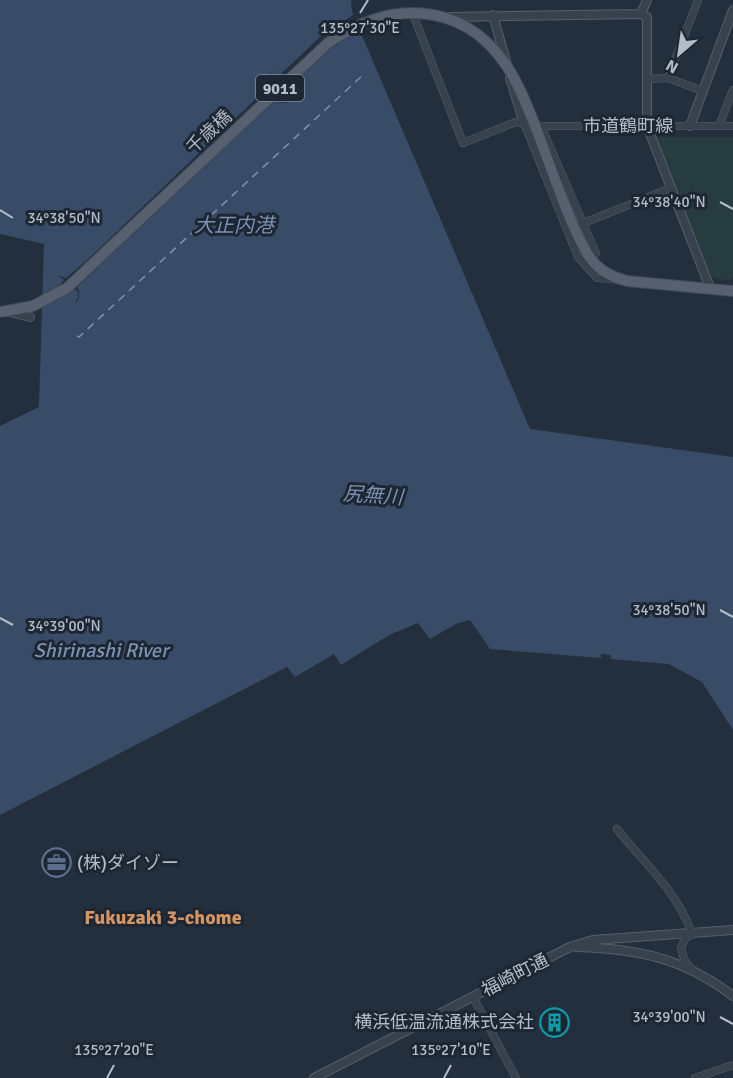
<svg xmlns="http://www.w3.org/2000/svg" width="733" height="1078" viewBox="0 0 733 1078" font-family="Signika,'Noto Sans JP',sans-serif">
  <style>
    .green { fill: #263c3f }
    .water { fill: #394c67 }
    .pier { fill: #242f3e }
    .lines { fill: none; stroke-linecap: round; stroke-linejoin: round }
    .ferry { stroke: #7c92b1; stroke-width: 1.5; stroke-dasharray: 8 6; stroke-linecap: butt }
    .minor-casing { stroke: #565f6c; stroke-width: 8 }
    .tertiary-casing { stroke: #565f6c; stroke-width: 10 }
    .primary-casing { stroke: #414a57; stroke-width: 12 }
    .minor { stroke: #38414e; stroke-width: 7 }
    .tertiary { stroke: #38414e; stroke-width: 8 }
    .primary { stroke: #56606e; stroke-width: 10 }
    .primary-bridge-casing { stroke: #414a57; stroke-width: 12; stroke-linecap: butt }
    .primary-bridge { stroke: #56606e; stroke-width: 10 }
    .ticks { fill: none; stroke: #b4bcc9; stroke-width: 2 }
    .labels { text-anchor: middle; stroke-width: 6; stroke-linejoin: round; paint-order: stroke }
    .shield { fill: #1d2633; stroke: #878f9c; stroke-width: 1.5 }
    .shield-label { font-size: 16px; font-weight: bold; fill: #b4bcc9 }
    .street-label { font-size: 18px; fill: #b4bcc9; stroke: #1d2633 }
    .poi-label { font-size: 18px; fill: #b4bcc9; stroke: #1d2633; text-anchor: start }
    .water-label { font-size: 20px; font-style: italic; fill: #7c92b1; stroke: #1d2633 }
    .neighbourhood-label { font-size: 20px; font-weight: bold; fill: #d59563; stroke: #1d2633 }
    .ticks-label { font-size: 15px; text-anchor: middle; fill: #b4bcc9; stroke: #1d2633; stroke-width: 6; stroke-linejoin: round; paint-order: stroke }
  </style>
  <rect width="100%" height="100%" fill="#242f3e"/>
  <polygon class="green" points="659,137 733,137 733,277 730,280 716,279 710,275 657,140"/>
  <polygon class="water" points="0,0 351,0 352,12 530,429 733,457 733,730 702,682 669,664 611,659 611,655 601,654 601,658 490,649 470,620 456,624 430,639 418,623 389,635 341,665 334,654 295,677 287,667 0,815 0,426 39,407 44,244 0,234"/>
  <polygon class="pier" points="356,13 362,28 331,48 275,101 285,102 300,91 286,103 273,102 77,287 79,291 79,299 74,304 78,298 78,292 75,289 39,309 64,280 58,275 66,278 86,261 263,92 263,79 278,68 264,80 264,90 320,37"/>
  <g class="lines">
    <polyline class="ferry" points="77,336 79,337 363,75"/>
    <defs>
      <g id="minor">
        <polyline points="414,17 463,143 516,122 541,126 733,126"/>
        <polyline points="668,78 698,0"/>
        <polyline points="648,79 668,78 703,91"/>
        <polyline points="524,123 578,257 597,278 614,279"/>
        <polyline points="541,126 596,253"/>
        <polyline points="719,126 733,90"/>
        <polyline points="581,224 671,188"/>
        <path d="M617 829C643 862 676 890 691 931"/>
        <polyline points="692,970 684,959 681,948 686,937 693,934"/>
        <polyline points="473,997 516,1078"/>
        <polyline points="695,1078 733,1065"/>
      </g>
      <g id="tertiary">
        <polyline points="641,14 647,17 647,126 710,288"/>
        <polyline points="493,15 507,65"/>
        <polyline points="448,17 641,14 647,0"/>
        <polyline points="510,78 524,123"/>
        <polyline points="690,126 733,10"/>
        <polyline points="10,312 30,317"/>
        <path d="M577 947C639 949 683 958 733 996"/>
        <polyline points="314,1078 570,947 593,940 733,930"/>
      </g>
      <path id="primary" d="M536 128C548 158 575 243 595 264 604 273 615 278 627 281L733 291"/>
    </defs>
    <use href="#minor" class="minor-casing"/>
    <use href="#tertiary" class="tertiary-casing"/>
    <use href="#primary" class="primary-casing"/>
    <use href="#minor" class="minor"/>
    <use href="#tertiary" class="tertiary"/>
    <use href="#primary" class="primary"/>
    <defs>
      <path id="primary-bridge" d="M0 312 33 306 67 288 328 43C388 0 462 0 506 65 519 84 527 106 536 128"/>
    </defs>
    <use href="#primary-bridge" class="primary-bridge-casing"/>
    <use href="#primary-bridge" class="primary-bridge"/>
  </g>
  <path class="ticks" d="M360 13 368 0M720 202 733 209M0 210 13 218M720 610 733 617M0 618 13 625M720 1017 733 1024M107 1078 114 1065M444 1078 451 1065"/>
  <defs>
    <symbol id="office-ring" viewBox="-11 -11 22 22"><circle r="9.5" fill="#1d2633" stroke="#5c6f8a" stroke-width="1.5"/><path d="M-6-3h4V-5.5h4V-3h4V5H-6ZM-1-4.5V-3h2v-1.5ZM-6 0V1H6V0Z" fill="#5c6f8a"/></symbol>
    <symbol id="building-ring" viewBox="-11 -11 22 22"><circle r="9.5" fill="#1d2633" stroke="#0f9aa8" stroke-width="1.5"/><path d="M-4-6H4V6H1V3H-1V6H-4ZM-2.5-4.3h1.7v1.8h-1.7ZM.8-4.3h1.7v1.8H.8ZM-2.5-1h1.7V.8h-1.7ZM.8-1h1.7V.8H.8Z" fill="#0f9aa8"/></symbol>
  </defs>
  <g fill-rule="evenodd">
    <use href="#office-ring" x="40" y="846" width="33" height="33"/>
    <use href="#building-ring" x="538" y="1006" width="33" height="33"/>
  </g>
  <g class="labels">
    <rect class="shield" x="256" y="75" width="48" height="26" rx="4.5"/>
    <g class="shield-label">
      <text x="280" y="94">9011</text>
    </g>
    <g class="street-label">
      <text x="628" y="132">市道鶴町線</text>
      <text transform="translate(209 132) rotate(-43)" y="6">千歳橋</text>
      <text transform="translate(515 975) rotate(-27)" y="6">福崎町通</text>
    </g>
    <g class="poi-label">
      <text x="77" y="869">(株)ダイゾー</text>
      <text x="534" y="1028" text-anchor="end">横浜低温流通株式会社</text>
    </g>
    <g class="water-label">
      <text x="234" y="232">大正内港</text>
      <text transform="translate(373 495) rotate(4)" y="7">尻無川</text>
      <text x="101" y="657">Shirinashi River</text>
    </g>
    <g class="neighbourhood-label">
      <text x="163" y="924">Fukuzaki 3-chome</text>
    </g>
  </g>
  <g class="ticks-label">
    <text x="360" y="33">135°27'30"E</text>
    <text x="669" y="207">34°38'40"N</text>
    <text x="64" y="223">34°38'50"N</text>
    <text x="669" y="615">34°38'50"N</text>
    <text x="64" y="631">34°39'00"N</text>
    <text x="669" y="1022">34°39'00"N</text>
    <text x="114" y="1055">135°27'20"E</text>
    <text x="451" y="1055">135°27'10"E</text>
  </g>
  <g transform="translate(679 54) rotate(209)" stroke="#1d2633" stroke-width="4.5" paint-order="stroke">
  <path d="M0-4.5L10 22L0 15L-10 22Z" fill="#b4bcc9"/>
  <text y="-9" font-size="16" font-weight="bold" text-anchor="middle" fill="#b4bcc9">N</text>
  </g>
</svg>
